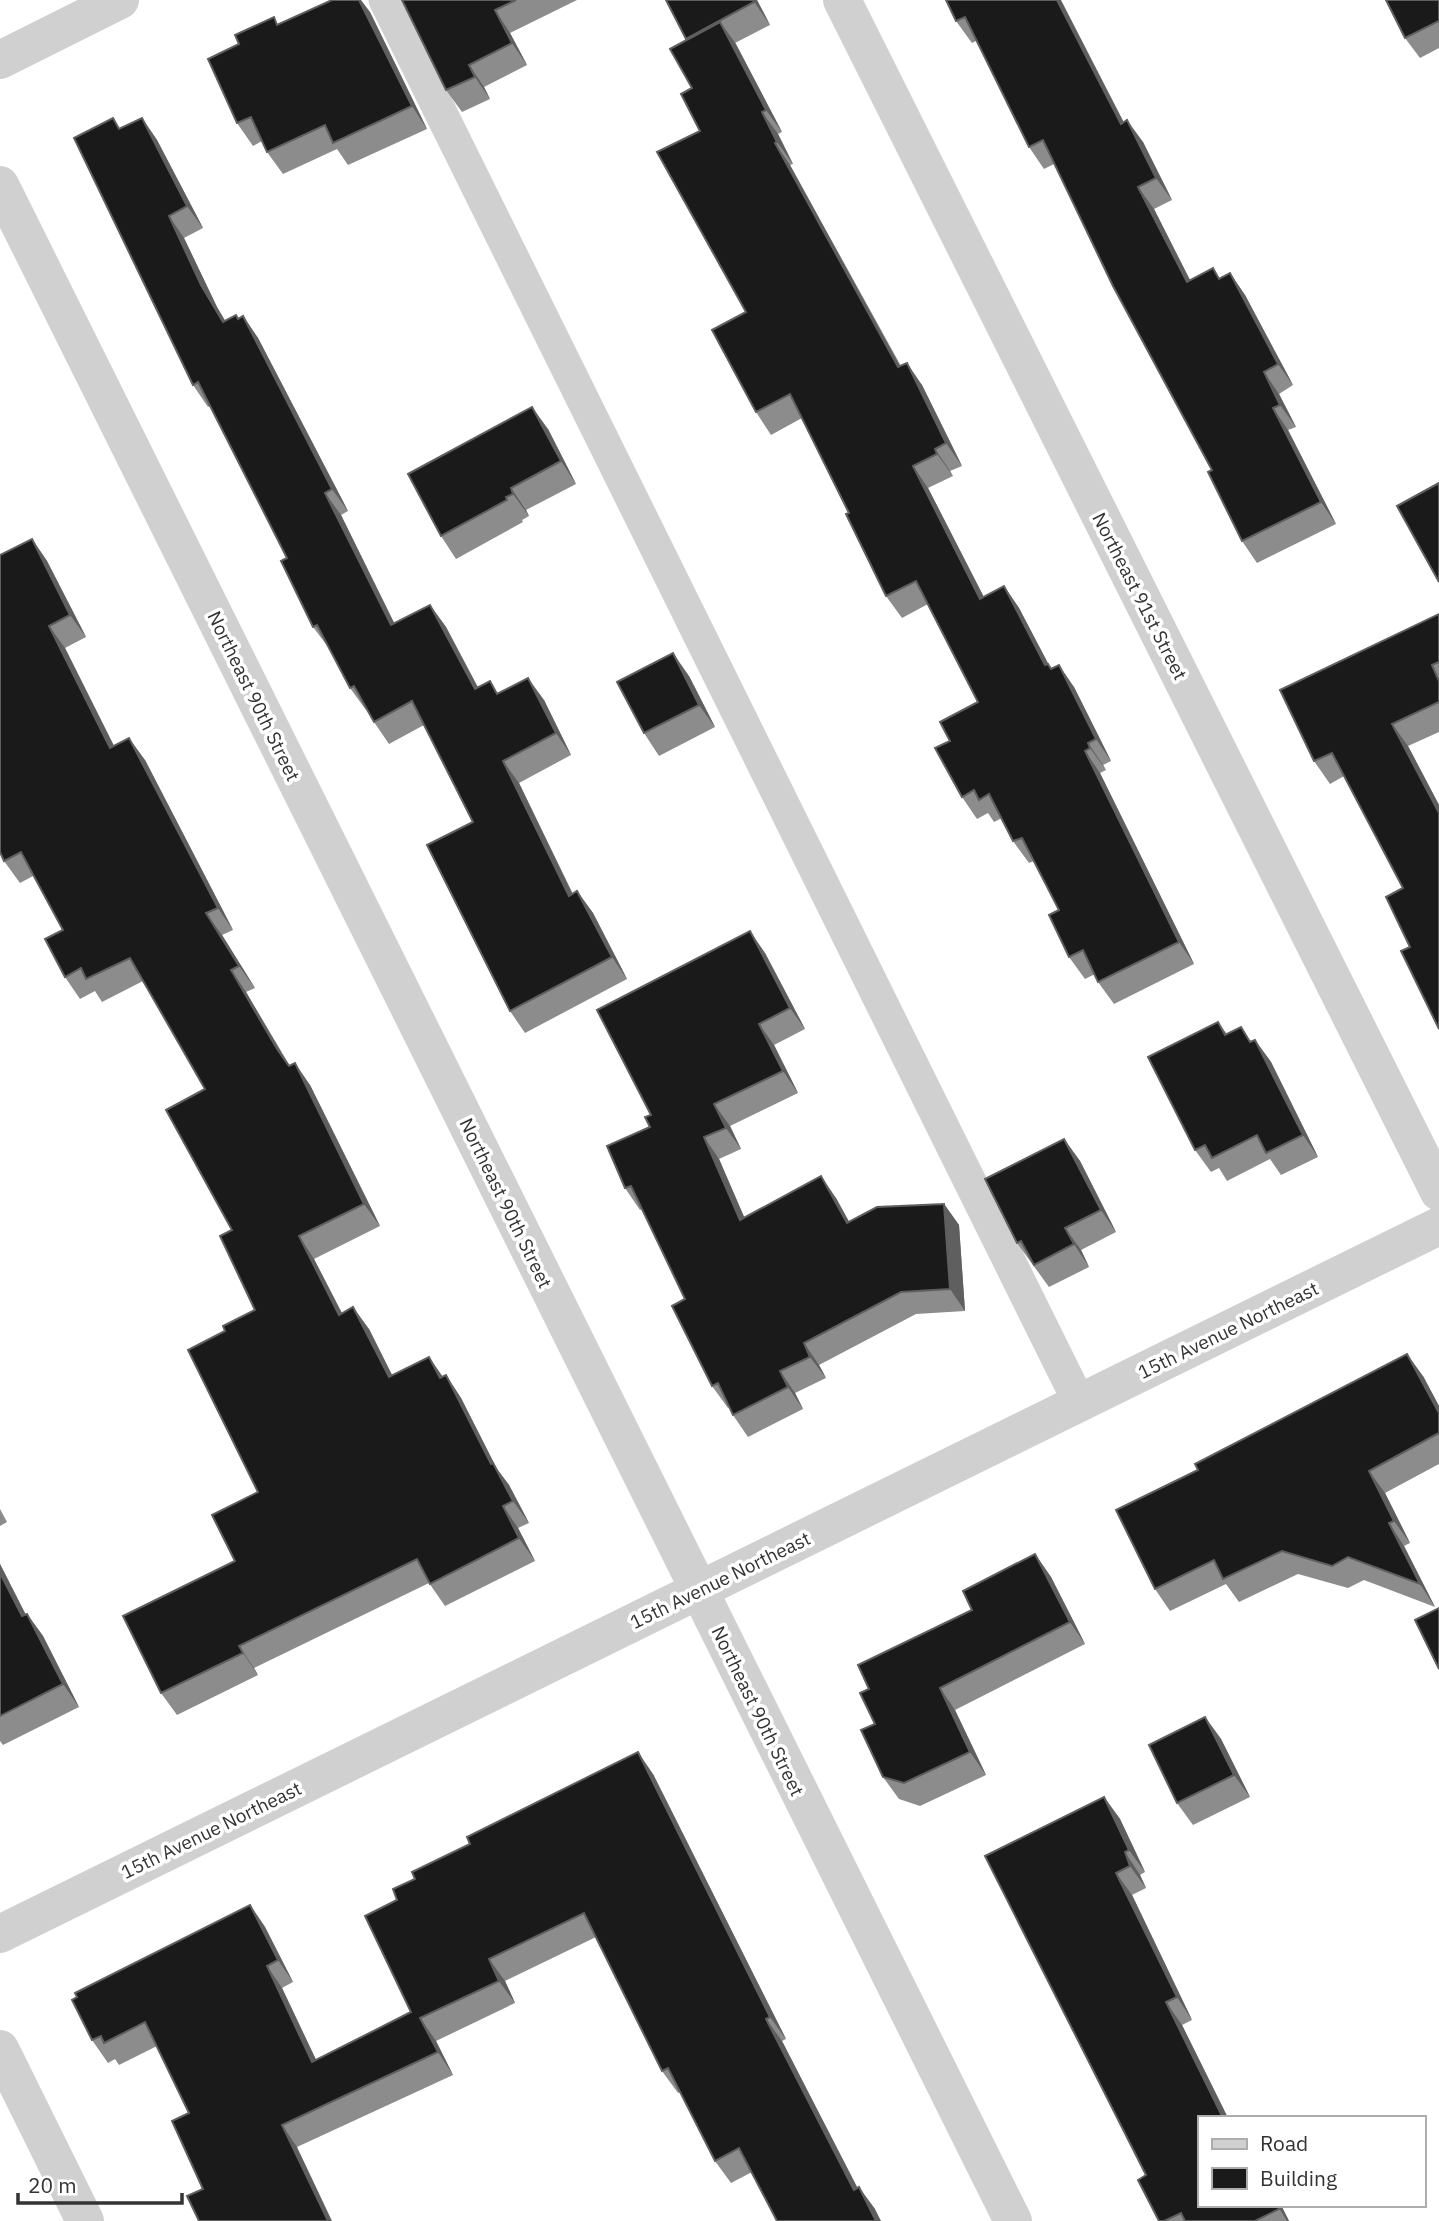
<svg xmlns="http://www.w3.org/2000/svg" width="1439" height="2221" viewBox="0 0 1439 2221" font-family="'IBM Plex Sans',sans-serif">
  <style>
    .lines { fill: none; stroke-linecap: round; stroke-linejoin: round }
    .service { stroke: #d0d0d0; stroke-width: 33 }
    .minor { stroke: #d0d0d0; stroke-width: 38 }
    .tertiary { stroke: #d0d0d0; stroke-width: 38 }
    .wall { fill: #8c8c8c }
    .shaded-wall { fill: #5f5f5f }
    .building { fill: #1a1a1a; stroke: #5f5f5f; stroke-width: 2 }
    .labels { text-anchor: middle; stroke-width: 7; stroke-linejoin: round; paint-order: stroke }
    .street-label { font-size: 19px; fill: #333; stroke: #fff }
  </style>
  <rect width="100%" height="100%" fill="#fff"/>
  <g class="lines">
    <polyline class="service" points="385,0 1080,1404"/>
    <g class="minor">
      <polyline points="842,0 1439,1192"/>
      <polyline points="0,60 120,0"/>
      <polyline points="0,185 1013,2221"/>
      <polyline points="0,2049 85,2221"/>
    </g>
    <polyline class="tertiary" points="0,1934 1439,1226"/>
  </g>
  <g class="wall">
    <polygon points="402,0 577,0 510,33 527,65 484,87 490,99 462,112 446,90"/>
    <polygon points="666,0 757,0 770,25 735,43 782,132 778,134 793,164 790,165 901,366 922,385 962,466 950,471 953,476 928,488 984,597 1004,586 1019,608 1048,664 1052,669 1074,687 1111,761 1103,765 1106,770 1100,773 1194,964 1114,1004 1098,982 1095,974 1085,979 1069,957 1059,910 1034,861 1029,863 1013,841 1002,818 994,822 988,813 977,819 962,797 950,741 978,702 928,604 902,618 886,596 849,513 802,418 771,435 756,412 746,312 700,131 687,40"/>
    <polygon points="946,0 1124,122 1143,142 1172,200 1154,209 1190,280 1220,278 1230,273 1245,295 1293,385 1279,394 1296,427 1288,430 1336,524 1257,563 1242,541 1212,470 1054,164 1044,169 1029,147 976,41 972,43 956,21"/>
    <polygon points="1439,0 1439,48 1420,58 1405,38"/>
    <polygon points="370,12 427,129 348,165 337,149 283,174 267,152 262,141 253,146 237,123 239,44 279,24"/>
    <polygon points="142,118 157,140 203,228 184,238 217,307 225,321 236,315 239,318 243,316 258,338 348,511 341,515 394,623 430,605 446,627 478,687 498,693 544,700 571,755 519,783 573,894 577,891 593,913 627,979 525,1033 510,1011 473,822 424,725 389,744 374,722 367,709 366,710 350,688 329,648 313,627 287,558 210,406 208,407 193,385 121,129"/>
    <polygon points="548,429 576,484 526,510 529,516 522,520 523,522 456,559 441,536"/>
    <polygon points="32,539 47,561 86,637 65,648 114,746 145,760 233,930 222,935 255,988 246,992 290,1066 310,1085 380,1226 314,1259 342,1313 369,1329 392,1375 429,1357 443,1377 446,1375 461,1398 497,1469 509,1485 529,1523 518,1528 535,1561 445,1606 429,1583 254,1668 258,1675 177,1715 161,1693 235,1561 258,1492 225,1331 255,1310 232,1230 205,1089 143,981 102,1002 95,991 80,999 65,977 63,930 33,876 20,883 4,861"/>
    <polygon points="1439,614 1439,732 1408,746 1439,805 1439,1029 1410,947 1403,888 1344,776 1330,784 1314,761"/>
    <polygon points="689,676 715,727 659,756 644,733"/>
    <polygon points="765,953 805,1029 774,1045 798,1093 730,1126 741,1149 719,1159 744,1217 836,1198 849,1222 944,1204 959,1225 965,1311 916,1314 819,1365 826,1378 795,1393 803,1409 748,1437 733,1415 729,1407 728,1408 712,1386 685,1299 642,1209 640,1210 625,1188 650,1127 651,1115"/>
    <polygon points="1218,1022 1227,1034 1252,1041 1255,1040 1271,1062 1318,1157 1281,1175 1270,1159 1227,1181 1219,1168 1211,1172 1195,1150"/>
    <polygon points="1064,1139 1080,1161 1116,1232 1081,1250 1089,1267 1049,1287 1017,1243"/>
    <polygon points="1423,1376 1439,1406 1439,1464 1385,1493 1410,1543 1404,1546 1435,1607 1364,1580 1348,1588 1298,1574 1239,1602 1226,1584 1170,1611 1155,1589"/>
    <polygon points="0,1509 7,1522 0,1526"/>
    <polygon points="1035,1554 1051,1577 1085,1644 955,1710 986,1775 920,1806 899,1799 883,1777 869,1689 972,1610"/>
    <polygon points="0,1564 26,1615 27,1614 43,1636 79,1707 3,1745 0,1741"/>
    <polygon points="1205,1717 1221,1739 1250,1797 1193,1825 1177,1803"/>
    <polygon points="653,1774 786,2039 782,2041 857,2188 875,2209 752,2172 731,2183 715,2161 680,2092 678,2093 662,2071 596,1937 505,1981 515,2003 436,2041 453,2075 297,2147 203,2189 189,2113 157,2046 119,2065 115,2059 108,2063 92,2040 250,1905 265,1927 293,1982 282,1988 316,2060 411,2012"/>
    <polygon points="1104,1797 1120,1819 1145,1872 1140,1875 1146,1888 1132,1895 1192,2020 1182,2025 1228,2118 1199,2118 1281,2205 1289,2221 1159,2221 1146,2175"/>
  </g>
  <g class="shaded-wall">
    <polygon points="359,0 361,0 370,12 427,129 412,106"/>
    <polygon points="753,0 757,0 770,25"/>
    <polygon points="1057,0 1061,0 1136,146 1121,124"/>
    <polygon points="495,10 510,33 527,65 512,43"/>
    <polygon points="720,22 736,44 782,132 766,110"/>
    <polygon points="469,65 484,87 490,99 475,77"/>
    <polygon points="762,112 778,134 793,164 777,142"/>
    <polygon points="142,118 157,140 203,228 187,206"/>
    <polygon points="1127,120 1143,142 1172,200 1156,178"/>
    <polygon points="775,143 790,165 913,390 898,367"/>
    <polygon points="1138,187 1154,209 1202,304 1187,282"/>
    <polygon points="169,216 184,238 217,307 239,344 223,322 201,285"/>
    <polygon points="1230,273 1245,295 1293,385 1278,364"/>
    <polygon points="243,316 258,338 348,511 332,489"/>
    <polygon points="907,363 922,385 962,466 946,443"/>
    <polygon points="1264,372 1279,394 1296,427 1280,405"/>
    <polygon points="532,407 548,429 576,484 561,461"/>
    <polygon points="1273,408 1288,430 1336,524 1321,502"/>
    <polygon points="935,449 950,471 953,476 937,454"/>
    <polygon points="913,466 928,488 996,621 980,599"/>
    <polygon points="511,488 526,510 529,516 513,494"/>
    <polygon points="325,493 341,515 406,647 391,625"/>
    <polygon points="32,539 47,561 86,637 70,615"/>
    <polygon points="1004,586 1019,608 1049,665 1048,664 1064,686 1045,665"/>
    <polygon points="430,605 446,627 490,711 475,689"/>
    <polygon points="49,626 65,648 126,770 110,748"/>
    <polygon points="673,653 689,676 715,727 699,705"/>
    <polygon points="1059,665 1074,687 1111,761 1096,739"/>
    <polygon points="528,678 544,700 571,755 556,733"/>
    <polygon points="1392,724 1408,746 1439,805 1439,813"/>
    <polygon points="129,738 145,760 233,930 218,908"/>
    <polygon points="1088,743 1103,765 1106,770 1090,748"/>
    <polygon points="1085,751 1100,773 1194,964 1179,942"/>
    <polygon points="503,761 519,783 584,918 569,896"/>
    <polygon points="577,891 593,913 627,979 612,957"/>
    <polygon points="206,913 222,935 255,988 239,966"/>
    <polygon points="750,931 765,953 805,1029 790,1008"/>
    <polygon points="231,970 246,992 292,1071 277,1049"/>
    <polygon points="759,1024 774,1045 798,1093 783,1071"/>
    <polygon points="1255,1040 1271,1062 1318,1157 1303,1135"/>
    <polygon points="295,1063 310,1085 380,1226 364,1204"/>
    <polygon points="714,1104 730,1126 741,1149 726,1128"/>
    <polygon points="704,1137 719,1159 755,1242 740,1220"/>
    <polygon points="1064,1139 1080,1161 1116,1232 1101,1210"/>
    <polygon points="821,1176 836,1198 862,1245 847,1223"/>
    <polygon points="944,1204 959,1225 965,1311 950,1289"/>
    <polygon points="1065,1228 1081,1250 1089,1267 1074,1244"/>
    <polygon points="299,1236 314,1259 354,1337 339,1315"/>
    <polygon points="353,1307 369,1329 404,1399 389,1377"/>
    <polygon points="804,1343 819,1365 826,1378 810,1357"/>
    <polygon points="1407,1354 1423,1376 1439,1406 1439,1413"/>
    <polygon points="429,1357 444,1379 440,1378"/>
    <polygon points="780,1371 795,1393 803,1409 788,1387"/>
    <polygon points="446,1375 461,1398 497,1469 509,1485 529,1523 513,1501 491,1464"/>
    <polygon points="1369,1471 1385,1493 1410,1543 1394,1521"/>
    <polygon points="503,1506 518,1528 535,1561 519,1538"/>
    <polygon points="1389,1523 1404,1546 1435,1607 1420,1584"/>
    <polygon points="1035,1554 1051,1577 1085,1644 1070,1622"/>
    <polygon points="0,1564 38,1639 22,1616 0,1573"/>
    <polygon points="27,1614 43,1636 79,1707 63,1684"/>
    <polygon points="239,1646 254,1668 258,1675 243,1653"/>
    <polygon points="940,1688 955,1710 986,1775 970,1752"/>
    <polygon points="1205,1717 1221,1739 1250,1797 1234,1775"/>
    <polygon points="638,1752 653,1774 786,2039 770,2017"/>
    <polygon points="1104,1797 1120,1819 1145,1872 1129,1850"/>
    <polygon points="1125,1852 1140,1875 1146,1888 1130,1866"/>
    <polygon points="1116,1873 1132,1895 1192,2020 1177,1997"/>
    <polygon points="250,1905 265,1927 293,1982 278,1960"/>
    <polygon points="489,1959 505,1981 515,2003 499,1981"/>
    <polygon points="267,1966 282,1988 328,2085 312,2062"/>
    <polygon points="1166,2002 1182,2025 1228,2118 1223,2118"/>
    <polygon points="420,2018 436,2041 453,2075 438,2052"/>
    <polygon points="766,2019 782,2041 870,2212 854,2190"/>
    <polygon points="282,2125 297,2147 332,2221 328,2221"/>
    <polygon points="859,2187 875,2209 881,2221 876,2221"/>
    <polygon points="1277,2205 1281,2205 1289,2221 1287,2221"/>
  </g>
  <g class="building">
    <polygon points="332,0 359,0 412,106 333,143 325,125 267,152 251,117 237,123 208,59 239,44 235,35 274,17 277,25"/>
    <polygon points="402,0 516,0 495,10 512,43 469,65 475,77 446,90"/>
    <polygon points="666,0 753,0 754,2 686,39"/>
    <polygon points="946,0 1057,0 1121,124 1127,120 1156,178 1138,187 1187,282 1213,268 1219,279 1230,273 1278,364 1264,372 1280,405 1273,408 1321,502 1242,541 1208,472 1212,470 1113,286 1043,140 1029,147 965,17 956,21"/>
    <polygon points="1386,0 1439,0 1439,21 1405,38"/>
    <polygon points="720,22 766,110 762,112 777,142 775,143 898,367 907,363 946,443 935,449 937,454 913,466 980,599 1004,586 1045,665 1048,664 1051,669 1059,665 1096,739 1088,743 1090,748 1085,751 1179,942 1098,982 1083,950 1069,957 1049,915 1059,910 1022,838 1013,841 989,794 979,800 974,790 962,797 935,748 950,741 940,722 978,702 916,581 886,596 846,514 849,513 790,394 756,412 712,330 746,312 657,152 700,131 681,94 692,88 670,49"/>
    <polygon points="113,118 119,129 142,118 187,206 169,216 201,285 223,322 236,315 238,319 243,316 332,489 325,493 391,625 430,605 475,689 490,681 497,694 528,678 556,733 503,761 569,896 577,891 612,957 510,1011 427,845 473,822 412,701 374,722 354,686 350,688 317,625 313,627 281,561 287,558 198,382 193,385 74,138"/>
    <polygon points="532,407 561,461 511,488 513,494 506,497 507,500 441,536 408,474"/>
    <polygon points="1439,483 1439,582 1397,506"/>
    <polygon points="32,539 70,615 49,626 110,748 129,738 218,908 206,913 239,966 231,970 277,1049 289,1066 295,1063 364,1204 299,1236 339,1315 353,1307 389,1377 429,1357 440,1378 446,1375 491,1464 493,1463 513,1501 503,1506 519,1538 430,1584 417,1559 239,1646 243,1653 161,1693 123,1616 235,1561 212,1515 258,1492 188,1350 225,1331 223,1326 255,1310 220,1236 232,1230 166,1110 205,1089 130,958 86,979 81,968 65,977 45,939 63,930 21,852 4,861 0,852 0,555"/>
    <polygon points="1439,614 1439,662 1432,665 1439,681 1439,702 1392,724 1439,813 1439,1029 1401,951 1410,947 1386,897 1403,888 1332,753 1314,761 1280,690"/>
    <polygon points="673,653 699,705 644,733 617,682"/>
    <polygon points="750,931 790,1008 759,1024 783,1071 714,1104 726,1128 704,1137 740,1220 821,1176 847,1223 877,1207 944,1204 950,1289 901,1292 804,1343 810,1357 780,1371 788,1387 733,1415 718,1383 712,1386 672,1306 685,1299 631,1186 625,1188 607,1146 650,1127 645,1117 651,1115 597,1010"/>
    <polygon points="1218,1022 1225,1035 1241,1027 1250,1042 1255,1040 1303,1135 1266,1153 1257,1135 1212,1158 1205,1145 1195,1150 1148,1057"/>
    <polygon points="1064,1139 1101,1210 1065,1228 1074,1244 1034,1265 1021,1241 1017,1243 985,1179"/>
    <polygon points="1407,1354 1439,1413 1439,1433 1369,1471 1394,1521 1389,1523 1420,1584 1348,1557 1332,1566 1282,1551 1223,1579 1214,1560 1155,1589 1116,1510 1198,1470 1195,1464"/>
    <polygon points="1035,1554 1070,1622 940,1688 970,1752 904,1783 883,1777 861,1730 875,1724 860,1693 869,1689 858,1665 972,1610 963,1591"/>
    <polygon points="0,1573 22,1616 27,1614 63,1684 0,1716"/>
    <polygon points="1439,1608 1439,1669 1415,1620"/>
    <polygon points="1205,1717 1234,1775 1177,1803 1149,1745"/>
    <polygon points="638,1752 770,2017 766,2019 854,2190 859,2187 876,2221 777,2221 739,2148 715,2161 668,2068 662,2071 584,1913 489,1959 499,1981 420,2018 438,2052 282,2125 328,2221 199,2221 187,2196 203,2189 172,2121 189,2113 145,2022 104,2043 101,2036 92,2040 72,2000 77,1997 75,1993 250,1905 278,1960 267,1966 312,2062 411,2012 365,1916 397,1900 393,1889 415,1879 412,1872 470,1844 467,1837"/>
    <polygon points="1104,1797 1129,1850 1125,1852 1130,1866 1116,1873 1177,1997 1166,2002 1223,2118 1199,2118 1199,2205 1277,2205 1279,2209 1255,2221 1185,2221 1181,2213 1164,2221 1159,2221 1138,2180 1146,2175 985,1856"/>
  </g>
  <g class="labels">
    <g class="street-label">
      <text transform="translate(1140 596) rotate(63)" y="7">Northeast 91st Street</text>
      <text transform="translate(254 696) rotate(64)" y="7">Northeast 90th Street</text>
      <text transform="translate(506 1203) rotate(64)" y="7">Northeast 90th Street</text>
      <text transform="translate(1228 1330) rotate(-26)" y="7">15th Avenue Northeast</text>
      <text transform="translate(720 1580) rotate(-26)" y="7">15th Avenue Northeast</text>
      <text transform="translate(758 1711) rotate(64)" y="7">Northeast 90th Street</text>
      <text transform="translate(211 1830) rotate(-26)" y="7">15th Avenue Northeast</text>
    </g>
  </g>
  <rect x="1198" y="2116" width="228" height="91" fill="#ffffff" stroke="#adadad" stroke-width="2"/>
  <rect x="1212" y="2139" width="35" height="10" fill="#d0d0d0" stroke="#adadad" stroke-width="2"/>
  <text x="1260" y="2151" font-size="21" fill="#333333">Road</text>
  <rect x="1212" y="2168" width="35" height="21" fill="#1a1a1a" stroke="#adadad" stroke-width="2"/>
  <text x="1260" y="2186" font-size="21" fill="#333333">Building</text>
  <path d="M18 2193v10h164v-10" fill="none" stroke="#333333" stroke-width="3.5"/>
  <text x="28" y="2193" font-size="21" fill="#333333" stroke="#ffffff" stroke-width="5" paint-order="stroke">20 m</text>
</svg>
